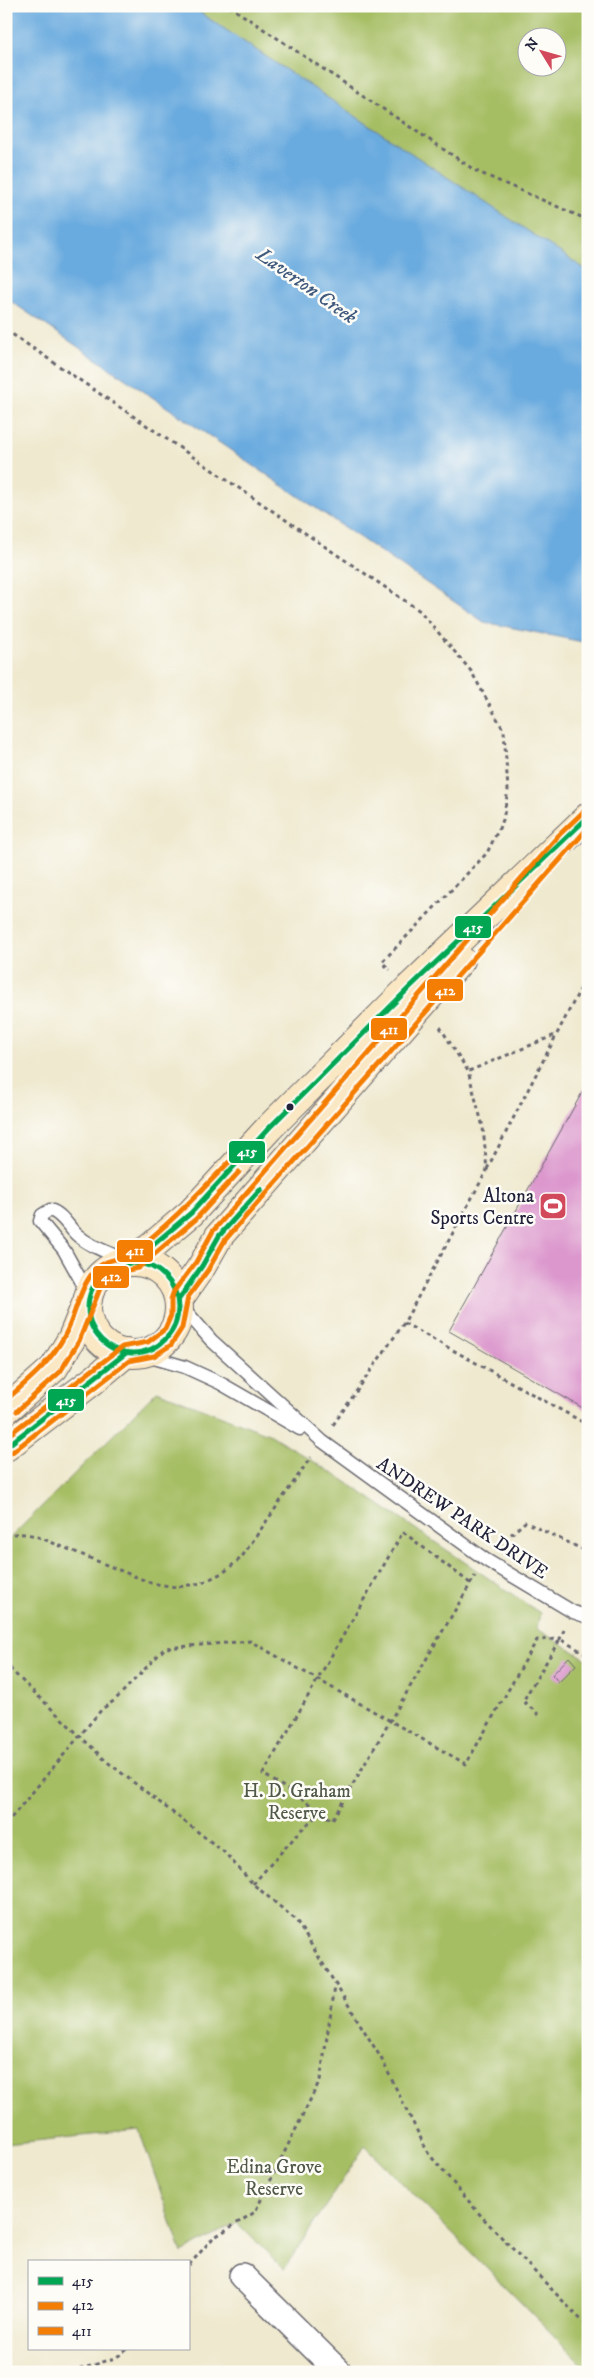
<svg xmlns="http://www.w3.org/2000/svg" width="594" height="2378" viewBox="0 0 594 2378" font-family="'IM FELL DW Pica',serif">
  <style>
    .green { fill: #a6be64; stroke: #647050; fill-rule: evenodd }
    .water { fill: #6babdf; stroke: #46668d }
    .building { fill: #dc98cd }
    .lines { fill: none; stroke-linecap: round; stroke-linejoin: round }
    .lane-casing { stroke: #6a686f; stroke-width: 15 }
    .street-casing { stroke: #6a686f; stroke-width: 28 }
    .secondary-casing { stroke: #6a686f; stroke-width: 30 }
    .path { stroke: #6a686f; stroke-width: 3; stroke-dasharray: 4 4; stroke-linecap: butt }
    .lane { stroke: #fff; stroke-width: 12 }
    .street { stroke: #fff; stroke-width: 25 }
    .secondary { stroke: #fae7c3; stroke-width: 28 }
    .bus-1-casing { stroke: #fdfcf7; stroke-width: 9 }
    .bus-2-casing { stroke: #fdfcf7; stroke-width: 9 }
    .bus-3-casing { stroke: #fdfcf7; stroke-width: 9 }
    .bus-1 { stroke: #00a651; stroke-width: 5 }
    .bus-2 { stroke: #f47d03; stroke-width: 5 }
    .bus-3 { stroke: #f47d03; stroke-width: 5 }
    .bus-dot { fill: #22223b; stroke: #fdfcf7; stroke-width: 2 }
    .labels { text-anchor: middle; stroke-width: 5; stroke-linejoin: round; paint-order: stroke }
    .poi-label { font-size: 19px; fill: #22223b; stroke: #fdfcf7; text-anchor: end }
    .street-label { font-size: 19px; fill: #22223b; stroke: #fdfcf7 }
    .park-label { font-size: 19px; fill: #505949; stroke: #fdfcf7 }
    .water-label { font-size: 20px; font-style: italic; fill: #3f597d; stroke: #fdfcf7 }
    .line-badge { stroke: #fdfcf7; stroke-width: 2 }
    .badge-label { font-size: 14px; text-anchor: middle; font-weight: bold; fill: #fff }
  </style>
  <rect width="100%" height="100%" fill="#fdfcf7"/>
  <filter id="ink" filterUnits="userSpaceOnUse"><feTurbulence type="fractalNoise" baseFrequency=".02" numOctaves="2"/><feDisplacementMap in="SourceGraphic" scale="10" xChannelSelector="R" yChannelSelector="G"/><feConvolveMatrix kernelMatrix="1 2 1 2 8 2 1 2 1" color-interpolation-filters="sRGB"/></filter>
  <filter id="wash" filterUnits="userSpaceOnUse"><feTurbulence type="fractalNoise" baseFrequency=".0096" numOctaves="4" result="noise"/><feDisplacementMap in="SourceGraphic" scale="20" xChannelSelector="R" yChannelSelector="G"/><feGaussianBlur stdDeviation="1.12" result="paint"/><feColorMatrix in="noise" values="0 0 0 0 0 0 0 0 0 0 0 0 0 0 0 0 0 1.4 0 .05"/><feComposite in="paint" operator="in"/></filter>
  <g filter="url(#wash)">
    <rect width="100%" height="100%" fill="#efe9cf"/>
    <g class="green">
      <path d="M190 6H588V271ZM526 38H556V68H526Z"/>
      <polygon points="157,1391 271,1435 340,1478 540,1613 537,1629 588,1660 588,2370 365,2146 284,2269 237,2223 182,2253 139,2130 6,2144 6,1542"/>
    </g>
    <polygon class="water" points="6,6 190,6 588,271 588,643 484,622 6,298"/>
    <g id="blocks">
      <g class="building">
        <polygon points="588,1082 588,1411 449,1331"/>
        <polygon points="569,1657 576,1665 559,1682 552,1675"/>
      </g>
    </g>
  </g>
  <g filter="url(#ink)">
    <use href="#blocks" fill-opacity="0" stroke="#6a686f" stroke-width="1"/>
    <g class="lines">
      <defs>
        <g id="lane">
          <path d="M89 1295 64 1250 40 1221 42 1215 50 1210C61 1213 68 1226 76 1234 91 1248 112 1253 129 1262"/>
          <polyline points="179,1303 211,1340 322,1441 486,1560 573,1612 588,1617"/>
          <polyline points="137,1353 185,1367 220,1383 300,1429"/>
        </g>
        <polyline id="street" points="242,2276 339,2372"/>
        <g id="secondary">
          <polyline points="133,1262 191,1213 269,1128 409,988 588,817"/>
          <circle cx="133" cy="1308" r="46"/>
          <polyline points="179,1299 202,1266 219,1236 461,960"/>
          <polyline points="6,1410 54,1368 72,1338 88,1299"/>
          <polyline points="6,1447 94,1380 126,1353"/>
        </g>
      </defs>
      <use href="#lane" class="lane-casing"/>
      <use href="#street" class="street-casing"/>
      <use href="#secondary" class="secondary-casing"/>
      <g class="path">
        <polyline points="229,6 476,171 588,220"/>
        <polyline points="6,330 420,611 471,671 504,731 508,790 503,820 487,853 382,962 390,970"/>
        <polyline points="469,1071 555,1035"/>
        <polyline points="487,1169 588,974"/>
        <polyline points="404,1323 588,1425"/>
        <polyline points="333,1425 404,1323 487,1170 483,1127 468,1071 440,1027"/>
        <path d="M6 1538C14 1531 26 1534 36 1536L151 1583 176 1587 202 1583 224 1572 241 1558 311 1457"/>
        <polyline points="499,1545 525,1522 588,1552"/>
        <polyline points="470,1583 403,1532 263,1774 298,1796 332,1820 475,1576"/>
        <polyline points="582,1593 588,1581"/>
        <polyline points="6,1661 12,1671 106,1761 224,1852 253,1884 296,1920 381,2058 428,2153 482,2217 588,2327"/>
        <polyline points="539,1715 523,1701 560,1639 588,1655"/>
        <polyline points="6,1824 102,1709 115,1700 165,1648 250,1641 466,1764 537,1640 560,1639 564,1630"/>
        <polyline points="253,1884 301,1830 320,1813"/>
        <polyline points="189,2265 213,2238 255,2212 320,2080 335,1987"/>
        <polyline points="72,2372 115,2358 128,2349"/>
      </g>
      <use href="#lane" class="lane"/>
      <use href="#street" class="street"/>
      <use href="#secondary" class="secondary"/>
      <defs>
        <g id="bus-1">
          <polyline points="133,1262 191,1213 269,1128 409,988 588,817"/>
          <circle cx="133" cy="1308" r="45"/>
          <polyline points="179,1299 202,1266 219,1236 261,1189"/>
          <polyline points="6,1447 126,1353"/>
        </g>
        <g id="bus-2">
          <polyline points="17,1411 60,1372 79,1341 101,1286 109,1278 119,1272 138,1268 196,1219 239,1172"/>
          <polyline points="11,1453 129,1361 154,1356 171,1345 182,1328 188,1297 208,1270 225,1240 588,828"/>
        </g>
        <g id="bus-3">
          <path d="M7 1399C30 1379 50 1363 65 1335 76 1314 79 1288 95 1270 109 1256 122 1261 132 1253 168 1226 198 1194 229 1162"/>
          <polyline points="6,1437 122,1347 148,1342 165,1329 171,1315 171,1299 174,1291 196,1262 213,1231 559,835 583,812"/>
        </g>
      </defs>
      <use href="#bus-1" class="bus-1-casing"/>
      <use href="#bus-2" class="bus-2-casing"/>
      <use href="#bus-3" class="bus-3-casing"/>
      <use href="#bus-1" class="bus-1"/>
      <use href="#bus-2" class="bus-2"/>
      <use href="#bus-3" class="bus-3"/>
    </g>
  </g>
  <defs>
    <symbol id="stadium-square" viewBox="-11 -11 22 22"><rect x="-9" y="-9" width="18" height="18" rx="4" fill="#d1495b" stroke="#fdfcf7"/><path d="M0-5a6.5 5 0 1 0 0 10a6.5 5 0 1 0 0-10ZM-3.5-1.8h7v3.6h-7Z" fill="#fff"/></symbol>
  </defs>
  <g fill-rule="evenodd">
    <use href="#stadium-square" x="537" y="1190" width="32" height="32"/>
  </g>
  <circle class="bus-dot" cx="290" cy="1107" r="4.5"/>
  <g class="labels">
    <g class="poi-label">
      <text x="534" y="1202">Altona<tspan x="534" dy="22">Sports Centre</tspan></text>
    </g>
    <g class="street-label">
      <text transform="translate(463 1517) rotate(34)" y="7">ANDREW PARK DRIVE</text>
    </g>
    <g class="park-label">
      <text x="297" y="1797">H. D. Graham<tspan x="297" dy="22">Reserve</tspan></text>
      <text x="274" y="2173">Edina Grove<tspan x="274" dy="22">Reserve</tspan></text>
    </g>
    <g class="water-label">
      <text transform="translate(307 285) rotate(35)" y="7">Laverton Creek</text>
    </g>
  </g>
  <g class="line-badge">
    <rect x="454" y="915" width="38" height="24" rx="5" fill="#00a651"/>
    <rect x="426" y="978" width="38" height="24" rx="5" fill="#f47d03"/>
    <rect x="370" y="1017" width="38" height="24" rx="5" fill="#f47d03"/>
    <rect x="228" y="1140" width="38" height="24" rx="5" fill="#00a651"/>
    <rect x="116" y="1239" width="38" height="24" rx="5" fill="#f47d03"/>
    <rect x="92" y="1265" width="38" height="24" rx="5" fill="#f47d03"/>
    <rect x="47" y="1388" width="38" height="24" rx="5" fill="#00a651"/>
  </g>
  <g class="badge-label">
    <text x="473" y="932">415</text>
    <text x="445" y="995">412</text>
    <text x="389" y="1034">411</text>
    <text x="247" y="1156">415</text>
    <text x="135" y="1255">411</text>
    <text x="111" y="1281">412</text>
    <text x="66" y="1405">415</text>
  </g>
  <rect width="594" height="2378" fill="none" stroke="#fdfcf7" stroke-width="25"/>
  <rect x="28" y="2260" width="162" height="90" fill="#fdfcf7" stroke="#a5a5ac"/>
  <rect x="38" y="2277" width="25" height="8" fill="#00a651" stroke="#a5a5ac"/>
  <text x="72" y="2286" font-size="15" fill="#22223b">415</text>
  <rect x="38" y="2302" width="25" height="8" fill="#f47d03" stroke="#a5a5ac"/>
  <text x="72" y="2310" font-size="15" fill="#22223b">412</text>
  <rect x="38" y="2327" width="25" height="8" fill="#f47d03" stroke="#a5a5ac"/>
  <text x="72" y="2336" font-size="15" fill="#22223b">411</text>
  <g transform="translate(542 52) rotate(307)"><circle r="24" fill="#fdfcf7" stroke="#a5a5ac"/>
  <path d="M0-4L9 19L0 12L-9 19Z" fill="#d1495b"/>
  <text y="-8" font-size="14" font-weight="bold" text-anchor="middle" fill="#22223b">N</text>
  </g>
</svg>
